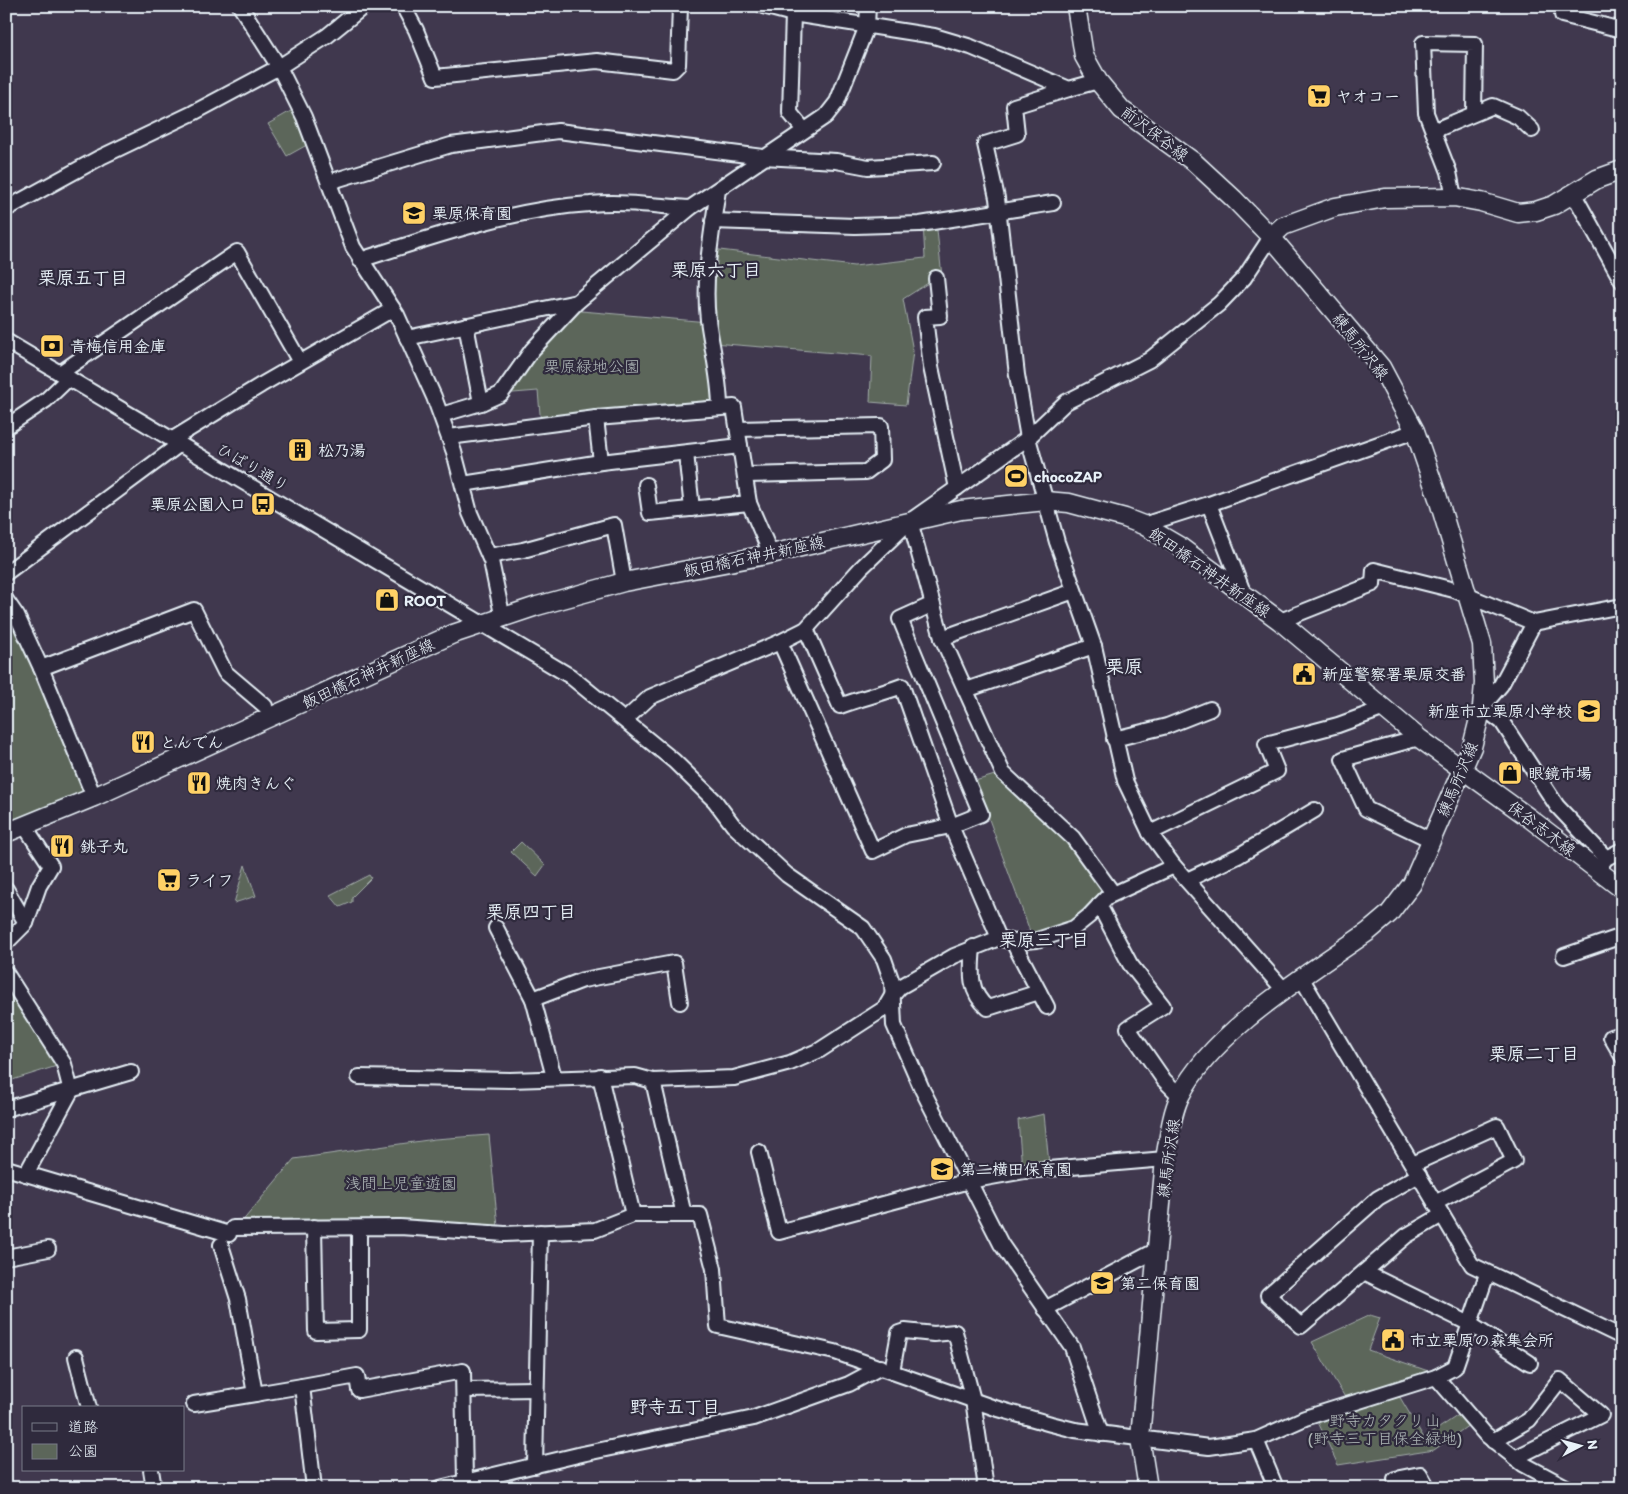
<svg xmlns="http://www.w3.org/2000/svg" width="1628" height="1494" viewBox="0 0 1628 1494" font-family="Itim,'Klee One',sans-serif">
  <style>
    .green { fill: #5c665a; stroke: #a2aca9 }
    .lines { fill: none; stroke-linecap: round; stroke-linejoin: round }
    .minor-casing { stroke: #e8f1f8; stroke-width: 18 }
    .major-casing { stroke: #e8f1f8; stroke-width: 21 }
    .minor { stroke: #2f2a3d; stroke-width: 14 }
    .major { stroke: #2f2a3d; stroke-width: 18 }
    .labels { text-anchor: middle; stroke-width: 4.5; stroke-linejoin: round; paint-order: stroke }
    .poi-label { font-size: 16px; font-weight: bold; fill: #e8f1f8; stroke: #2f2a3d; text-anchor: start }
    .street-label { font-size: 16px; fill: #e8f1f8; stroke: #2f2a3d }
    .park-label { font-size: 16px; fill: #b0b9b9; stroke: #2f2a3d }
    .neighbourhood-label { font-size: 18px; font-weight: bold; fill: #e8f1f8; stroke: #2f2a3d }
    .quarter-label { font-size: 19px; font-weight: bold; fill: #e8f1f8; stroke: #2f2a3d }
  </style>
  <rect width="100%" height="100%" fill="#40384e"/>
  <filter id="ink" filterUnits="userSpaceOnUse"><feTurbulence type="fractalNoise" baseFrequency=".02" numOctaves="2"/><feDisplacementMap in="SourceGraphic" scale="10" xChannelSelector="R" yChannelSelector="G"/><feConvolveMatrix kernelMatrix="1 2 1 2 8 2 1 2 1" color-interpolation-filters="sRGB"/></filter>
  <g filter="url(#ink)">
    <g class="green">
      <polygon points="298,107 314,141 287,156 268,124"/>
      <polygon points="936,221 942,277 936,278 903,299 913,351 906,405 870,402 872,356 713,343 720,408 541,425 538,391 501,394 570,310 708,322 711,249 854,266 925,258 923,223"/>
      <polygon points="11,613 86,791 6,823 6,616"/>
      <path d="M998 774 1071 840 1110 893C1087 911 1063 935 1031 934L975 781Z"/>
      <polygon points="521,842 545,865 537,876 511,852"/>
      <polygon points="245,865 256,896 234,903"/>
      <polygon points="369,875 371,878 352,897 352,902 340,907 330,895"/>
      <polygon points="6,980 60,1065 6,1082"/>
      <polygon points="1044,1114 1049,1164 1022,1168 1018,1120"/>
      <polygon points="489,1135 498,1227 241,1223 294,1159 435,1139"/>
      <polygon points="1370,1315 1380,1318 1368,1350 1431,1372 1346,1399 1312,1342"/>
      <polygon points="1398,1394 1424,1438 1460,1414 1469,1425 1434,1450 1338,1465 1317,1420"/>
    </g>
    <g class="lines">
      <defs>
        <g id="minor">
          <polyline points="240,6 279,67 304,117 353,247 397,315 434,397 454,452 470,513 491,561 503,619"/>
          <polyline points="403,6 416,30 435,77 597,61 673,70 678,65 680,6"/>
          <polyline points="763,6 793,14 934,36 971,47 1069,89 1098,81"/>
          <polyline points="1564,6 1562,15 1622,30"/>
          <polyline points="793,14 790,113 804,130"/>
          <polyline points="1069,89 1014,106 1017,134 985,144 997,198 1017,375 1028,438 1057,542 1094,646 1125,781 1150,833 1174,866 1285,991"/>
          <polyline points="1433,131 1493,106 1518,117 1532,130"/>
          <polyline points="329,182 451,145 558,131 763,157 836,161 868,167 933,163"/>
          <path d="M718 190C712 232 703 278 708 320 712 350 720 378 720 408"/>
          <polyline points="1573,193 1622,281"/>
          <polyline points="1454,197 1449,172 1426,113 1423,43 1475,44 1474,113"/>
          <polyline points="6,209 101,157 193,113 279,67 327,36 364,6"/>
          <polyline points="713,221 855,226 920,224 1053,203"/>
          <path d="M360 260C435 236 512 209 590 204 624 201 657 206 690 208"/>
          <polyline points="936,278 940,316 925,317 931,367 957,488"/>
          <polyline points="466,325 481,403"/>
          <polyline points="407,338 577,302"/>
          <polyline points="6,341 570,676 674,761 715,801 733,825 787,875 863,928 884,959 892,982 894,1025 922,1089 1001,1244 1072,1347 1101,1434"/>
          <polyline points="60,373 237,252 300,362"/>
          <polyline points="441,415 481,403 501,394 532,350 577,302 690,208 826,116 837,102 867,26 868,6"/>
          <polyline points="596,418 601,462"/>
          <polyline points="6,427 46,400 69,378"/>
          <polyline points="738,429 881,426 882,460 866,472 745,475"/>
          <polyline points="449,437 596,418 734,407 749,503 771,554"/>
          <polyline points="173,439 261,385 393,309"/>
          <polyline points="686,453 692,509"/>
          <polyline points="463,484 601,462 740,446"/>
          <polyline points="646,485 650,513 749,503"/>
          <polyline points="1209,504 1243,592"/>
          <polyline points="910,521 942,638 1003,773 1073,838 1113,893"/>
          <polyline points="1143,525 1209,504 1415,431"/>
          <polyline points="489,556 523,550 614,525 624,582"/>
          <polyline points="6,573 180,444"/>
          <polyline points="6,600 17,616 41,668"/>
          <polyline points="1280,621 1373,584 1374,570 1454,590 1534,623"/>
          <path d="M806 629 840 706C861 698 881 694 902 686L951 826 999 938"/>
          <polyline points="942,638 1074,591"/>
          <polyline points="780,642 873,851 906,835 951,826 981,814 900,619 931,605"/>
          <polyline points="966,690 1094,646"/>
          <polyline points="625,720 650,697 780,642 806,629 861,568 910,521 1028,438 1066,402 1149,360 1219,304 1244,278 1271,237"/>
          <polyline points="1419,738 1343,759 1366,809 1431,840"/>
          <polyline points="1114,739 1167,726 1210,709"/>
          <polyline points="94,797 41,668 194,610 225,672 265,706"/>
          <polyline points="1150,833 1277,771 1266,744 1338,725 1382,709"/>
          <polyline points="1606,858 1557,806 1502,722 1482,707 1501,685 1534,623 1622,606"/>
          <polyline points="1601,865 1606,858 1622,850"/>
          <polyline points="1187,880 1238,856 1315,810"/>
          <polyline points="6,889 26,923"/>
          <polyline points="1099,905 1130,964 1163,1006 1128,1028 1164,1080 1180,1096"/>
          <polyline points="496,928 533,999 554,1077"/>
          <polyline points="1013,942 1047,1007"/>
          <polyline points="6,943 26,923 39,886 51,866 24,825"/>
          <path d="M973 947C971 970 968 992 988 1008L1039 992"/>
          <polyline points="1564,956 1622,936"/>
          <polyline points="6,973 64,1064 71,1091 26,1174"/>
          <polyline points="1302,979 1472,1265 1622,1337"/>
          <polyline points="533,999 583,980 674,963 680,1002"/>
          <polyline points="1622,1034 1611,1037 1622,1056"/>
          <polyline points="600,1076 633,1215"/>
          <polyline points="359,1077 510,1080 635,1076 653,1081 734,1078 790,1063 820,1050 885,1008 892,996 900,987 954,956 999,938 1013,942 1037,940 1074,928 1089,916 1107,897 1174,866"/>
          <polyline points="653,1081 684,1215"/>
          <polyline points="6,1109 131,1072"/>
          <polyline points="759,1152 779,1232 969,1181 1025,1171 1165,1159"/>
          <polyline points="1413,1164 1497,1126 1514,1161 1435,1203"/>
          <polyline points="6,1168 229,1234"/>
          <polyline points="1419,1175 1378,1198 1268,1295 1301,1326 1406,1236 1442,1215"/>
          <polyline points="314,1227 316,1331 359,1330 359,1229"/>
          <polyline points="233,1228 400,1227 505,1234 595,1230 633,1215 700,1215 714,1269 718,1326 835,1352 995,1408 1051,1424 1075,1430 1209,1447 1256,1440 1305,1418 1436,1377 1455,1367 1487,1274"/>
          <polyline points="221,1245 238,1299 255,1394 302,1386 314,1488"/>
          <polyline points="6,1257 48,1249"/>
          <polyline points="1364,1272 1470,1324 1530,1363"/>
          <polyline points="1045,1309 1157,1250"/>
          <polyline points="76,1357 89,1408"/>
          <polyline points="892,1371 899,1333 905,1331 934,1334 955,1332 973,1400 985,1481 984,1488"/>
          <polyline points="1436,1377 1485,1434 1523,1464 1568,1488"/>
          <polyline points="302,1386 357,1376 359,1390 463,1371 465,1481"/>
          <polyline points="464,1390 535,1389"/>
          <polyline points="194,1404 255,1394"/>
          <polyline points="1256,1440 1276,1488"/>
          <polyline points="1493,1441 1529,1420 1560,1380 1601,1415 1515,1458"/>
          <polyline points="535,1466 540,1232"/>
          <polyline points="151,1470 154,1488"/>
          <polyline points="440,1488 582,1454 754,1418 849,1384 881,1367"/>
          <polyline points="1400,1488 1395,1479 1420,1474 1428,1488"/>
        </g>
        <g id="major">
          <path d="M1076 6 1084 56 1098 81 1122 110 1194 162 1234 199 1271 237 1381 367 1415 431 1438 498 1482 644 1484 683 1482 707 1472 747 1412 884 1389 914 1369 931C1310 973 1212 1031 1180 1096 1171 1115 1169 1138 1165 1159L1140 1438 1148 1488"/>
          <polyline points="1271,237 1283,226 1335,207 1385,198 1454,197 1481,202 1518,213 1536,211 1554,205 1597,179 1622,170"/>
          <polyline points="6,833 94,797 453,634 537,606 624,582 771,554 961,510 1046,501 1069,503 1125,518 1143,525 1179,546 1280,621 1419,738 1528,817 1622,889"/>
        </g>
      </defs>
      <use href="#minor" class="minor-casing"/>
      <use href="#major" class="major-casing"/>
      <use href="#minor" class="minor"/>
      <use href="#major" class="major"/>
    </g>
  </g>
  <defs>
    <symbol id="supermarket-square" viewBox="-11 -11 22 22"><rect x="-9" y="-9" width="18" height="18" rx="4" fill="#ffd166" stroke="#2f2a3d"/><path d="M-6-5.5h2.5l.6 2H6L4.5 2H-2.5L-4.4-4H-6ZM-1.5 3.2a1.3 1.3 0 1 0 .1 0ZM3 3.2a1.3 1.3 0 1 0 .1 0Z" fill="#111"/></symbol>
    <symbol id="school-square" viewBox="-11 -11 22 22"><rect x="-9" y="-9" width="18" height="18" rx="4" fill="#ffd166" stroke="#2f2a3d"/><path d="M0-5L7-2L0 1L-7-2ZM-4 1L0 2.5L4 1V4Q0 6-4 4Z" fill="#111"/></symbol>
    <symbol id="bank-square" viewBox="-11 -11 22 22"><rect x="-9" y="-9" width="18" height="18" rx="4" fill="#ffd166" stroke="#2f2a3d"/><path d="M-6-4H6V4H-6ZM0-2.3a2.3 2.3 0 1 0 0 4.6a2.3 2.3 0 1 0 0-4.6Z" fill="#111"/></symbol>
    <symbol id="building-square" viewBox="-11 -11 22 22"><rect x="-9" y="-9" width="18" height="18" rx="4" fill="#ffd166" stroke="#2f2a3d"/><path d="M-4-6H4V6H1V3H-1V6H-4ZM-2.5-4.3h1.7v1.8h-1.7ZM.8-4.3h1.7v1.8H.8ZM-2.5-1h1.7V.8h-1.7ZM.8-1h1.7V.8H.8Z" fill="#111"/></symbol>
    <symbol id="stadium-square" viewBox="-11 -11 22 22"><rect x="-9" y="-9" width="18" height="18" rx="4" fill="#ffd166" stroke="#2f2a3d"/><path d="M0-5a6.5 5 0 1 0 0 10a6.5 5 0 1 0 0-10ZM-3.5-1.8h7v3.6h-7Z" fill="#111"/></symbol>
    <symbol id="bus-square" viewBox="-11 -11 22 22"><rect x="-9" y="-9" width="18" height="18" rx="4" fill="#ffd166" stroke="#2f2a3d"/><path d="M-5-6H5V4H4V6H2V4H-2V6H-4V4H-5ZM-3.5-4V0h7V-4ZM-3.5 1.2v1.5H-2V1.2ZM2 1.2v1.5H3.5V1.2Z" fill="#111"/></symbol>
    <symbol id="shop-square" viewBox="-11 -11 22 22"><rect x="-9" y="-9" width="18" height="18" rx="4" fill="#ffd166" stroke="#2f2a3d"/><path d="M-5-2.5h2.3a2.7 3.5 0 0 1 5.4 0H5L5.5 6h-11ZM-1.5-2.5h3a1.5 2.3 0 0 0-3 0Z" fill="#111"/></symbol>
    <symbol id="civic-square" viewBox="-11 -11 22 22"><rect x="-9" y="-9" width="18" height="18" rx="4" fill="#ffd166" stroke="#2f2a3d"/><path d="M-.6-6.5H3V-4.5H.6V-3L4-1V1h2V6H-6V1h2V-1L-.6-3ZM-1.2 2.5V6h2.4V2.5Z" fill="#111"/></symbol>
    <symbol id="restaurant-square" viewBox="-11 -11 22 22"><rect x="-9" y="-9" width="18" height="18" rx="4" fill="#ffd166" stroke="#2f2a3d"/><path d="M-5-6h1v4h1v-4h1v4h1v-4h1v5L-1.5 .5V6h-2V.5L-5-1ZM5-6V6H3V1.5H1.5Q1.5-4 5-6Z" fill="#111"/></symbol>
  </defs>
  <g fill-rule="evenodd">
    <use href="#supermarket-square" x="1305" y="82" width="28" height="28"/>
    <use href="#school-square" x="400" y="199" width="28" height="28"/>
    <use href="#bank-square" x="38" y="332" width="28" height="28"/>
    <use href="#building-square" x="286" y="436" width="28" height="28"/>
    <use href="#stadium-square" x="1002" y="462" width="28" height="28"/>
    <use href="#bus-square" x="249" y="490" width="28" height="28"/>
    <use href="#shop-square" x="373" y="586" width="28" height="28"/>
    <use href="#civic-square" x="1290" y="660" width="28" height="28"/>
    <use href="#school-square" x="1575" y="697" width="28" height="28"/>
    <use href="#restaurant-square" x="129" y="728" width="28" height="28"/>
    <use href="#shop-square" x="1496" y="759" width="28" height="28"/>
    <use href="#restaurant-square" x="185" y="769" width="28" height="28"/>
    <use href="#restaurant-square" x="48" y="832" width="28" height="28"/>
    <use href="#supermarket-square" x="155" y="866" width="28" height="28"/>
    <use href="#school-square" x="928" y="1155" width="28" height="28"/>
    <use href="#school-square" x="1088" y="1269" width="28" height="28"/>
    <use href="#civic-square" x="1379" y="1326" width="28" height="28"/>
  </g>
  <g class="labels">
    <g class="poi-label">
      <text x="1336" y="102">ヤオコー</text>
      <text x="432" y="219">栗原保育園</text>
      <text x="70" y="352">青梅信用金庫</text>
      <text x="318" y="456">松乃湯</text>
      <text x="1034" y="482">chocoZAP</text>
      <text x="246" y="510" text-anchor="end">栗原公園入口</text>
      <text x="404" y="606">ROOT</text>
      <text x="1322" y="680">新座警察署栗原交番</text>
      <text x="1572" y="717" text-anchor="end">新座市立栗原小学校</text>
      <text x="160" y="748">とんでん</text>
      <text x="1528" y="779">眼鏡市場</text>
      <text x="216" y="789">焼肉きんぐ</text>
      <text x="80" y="852">銚子丸</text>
      <text x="186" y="886">ライフ</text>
      <text x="960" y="1175">第二横田保育園</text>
      <text x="1120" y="1289">第二保育園</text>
      <text x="1410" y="1346">市立栗原の森集会所</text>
    </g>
    <g class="street-label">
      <text transform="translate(1155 133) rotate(37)" y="6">前沢保谷線</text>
      <text transform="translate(1361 346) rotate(52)" y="6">練馬所沢線</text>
      <text transform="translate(253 467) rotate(30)" y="6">ひばり通り</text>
      <text transform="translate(754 556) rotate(-12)" y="6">飯田橋石神井新座線</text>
      <text transform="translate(1210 572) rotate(35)" y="6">飯田橋石神井新座線</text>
      <text transform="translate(368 673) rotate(-25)" y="6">飯田橋石神井新座線</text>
      <text transform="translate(1457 779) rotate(-67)" y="6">練馬所沢線</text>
      <text transform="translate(1542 828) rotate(37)" y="6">保谷志木線</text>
      <text transform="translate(1168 1158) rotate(-82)" y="6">練馬所沢線</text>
    </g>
    <g class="park-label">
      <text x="592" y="372">栗原緑地公園</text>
      <text x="401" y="1189">浅間上児童遊園</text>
      <text x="1385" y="1426">野寺カタクリ山<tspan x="1385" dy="18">(野寺三丁目保全緑地)</tspan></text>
    </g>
    <g class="neighbourhood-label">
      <text x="716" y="276">栗原六丁目</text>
      <text x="83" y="284">栗原五丁目</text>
      <text x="531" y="918">栗原四丁目</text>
      <text x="1044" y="946">栗原三丁目</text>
      <text x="1534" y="1060">栗原二丁目</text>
      <text x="675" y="1413">野寺五丁目</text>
    </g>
    <g class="quarter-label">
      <text x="1124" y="673">栗原</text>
    </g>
  </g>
  <rect width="1628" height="1494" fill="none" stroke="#2f2a3d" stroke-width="25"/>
  <rect x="12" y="12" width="1603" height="1469" fill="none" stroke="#e8f1f8" stroke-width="2" filter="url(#ink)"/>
  <rect x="22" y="1406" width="162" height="65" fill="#2f2a3d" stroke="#797a88"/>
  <rect x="32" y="1423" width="25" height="8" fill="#2f2a3d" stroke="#797a88"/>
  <text x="68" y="1432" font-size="15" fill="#e8f1f8">道路</text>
  <rect x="32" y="1444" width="25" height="15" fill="#5c665a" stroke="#797a88"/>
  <text x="68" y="1456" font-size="15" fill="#e8f1f8">公園</text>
  <g transform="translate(1580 1446) rotate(84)" stroke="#2f2a3d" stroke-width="4" paint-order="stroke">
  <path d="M0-4L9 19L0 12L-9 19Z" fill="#e8f1f8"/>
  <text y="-8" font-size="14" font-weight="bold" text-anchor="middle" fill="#e8f1f8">N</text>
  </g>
</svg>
